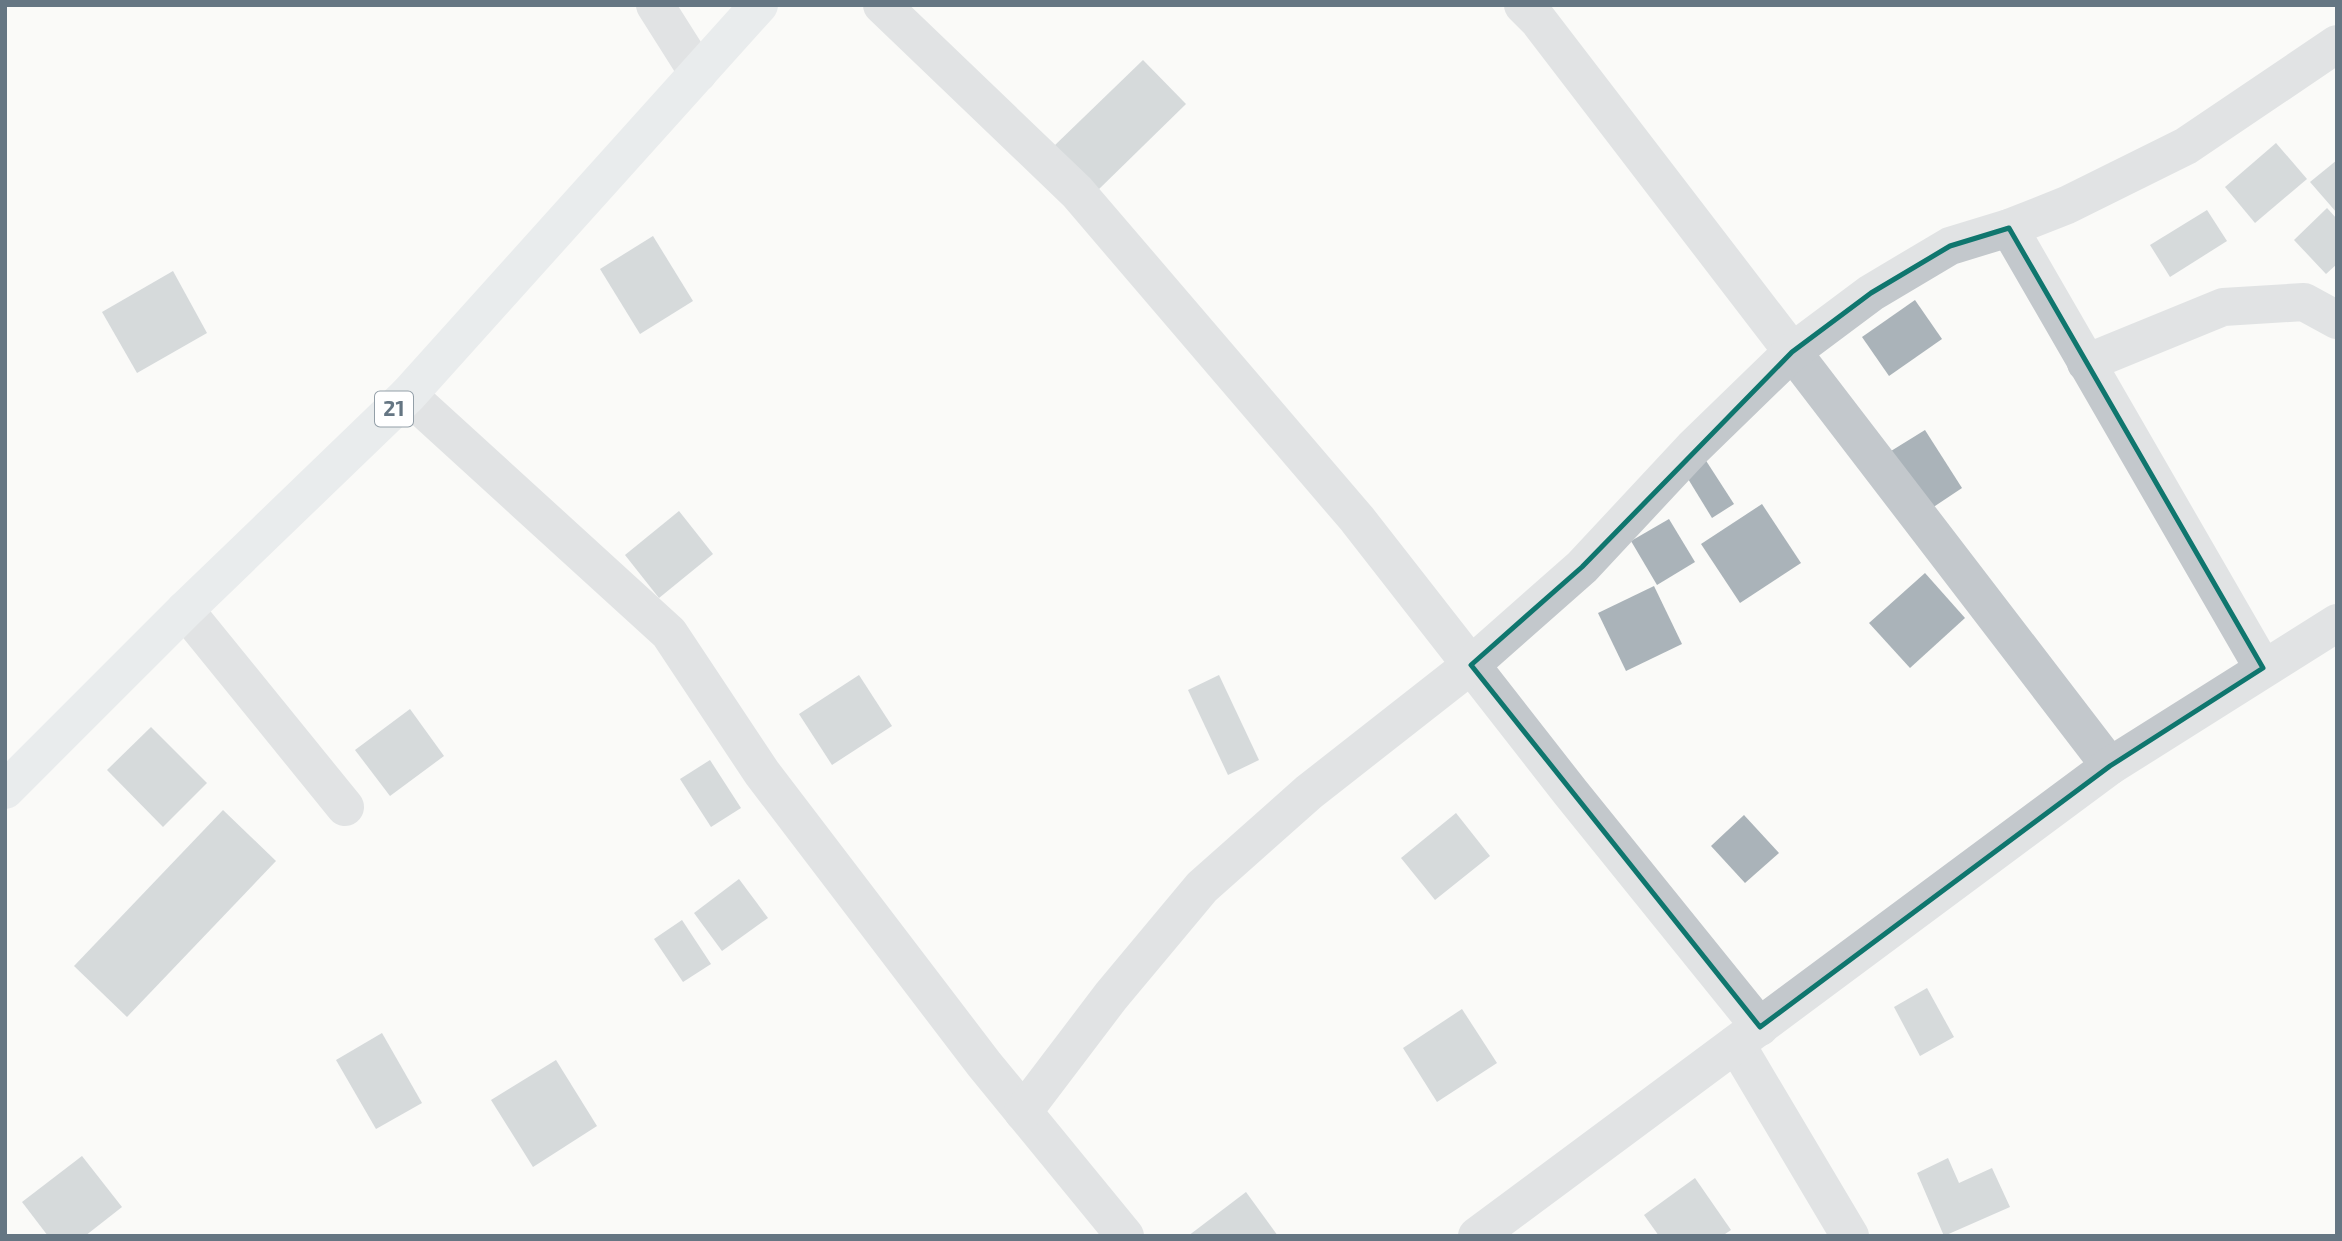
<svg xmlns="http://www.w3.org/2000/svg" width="2342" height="1241" viewBox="0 0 2342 1241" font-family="'Exo 2',sans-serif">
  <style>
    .building { fill: #aab3b9 }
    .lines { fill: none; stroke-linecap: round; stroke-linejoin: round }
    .minor { stroke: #c3c8cc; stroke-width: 38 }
    .highway { stroke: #d6dbdf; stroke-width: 38 }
    .marked { fill: none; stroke: #0f766e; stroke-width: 5; stroke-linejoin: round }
    .labels { text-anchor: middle; stroke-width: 7; stroke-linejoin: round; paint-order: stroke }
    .shield { fill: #fff; stroke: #939fa8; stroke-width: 2 }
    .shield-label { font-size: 21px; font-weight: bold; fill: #657683 }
  </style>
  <rect width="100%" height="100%" fill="#fafaf8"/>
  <g class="building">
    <polygon points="1143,60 1186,104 1096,192 1053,147"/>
    <polygon points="2276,143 2307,179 2255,223 2225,187"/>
    <polygon points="2337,160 2337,213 2310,182"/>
    <polygon points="2327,208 2337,219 2337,264 2326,274 2294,240"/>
    <polygon points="2207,210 2227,241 2170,277 2150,245"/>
    <polygon points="653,236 693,301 640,334 600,269"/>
    <polygon points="173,271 207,333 137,373 102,312"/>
    <polygon points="1915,300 1942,339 1889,376 1862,337"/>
    <polygon points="1925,430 1962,488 1929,510 1891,451"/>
    <polygon points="1703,456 1734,504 1712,518 1682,469"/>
    <polygon points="1762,504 1801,563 1740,603 1701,544"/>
    <polygon points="679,511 713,554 659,598 625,555"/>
    <polygon points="1669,519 1695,562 1657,585 1631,541"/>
    <polygon points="1925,573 1965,618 1910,668 1869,623"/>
    <polygon points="1654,586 1682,644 1626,671 1598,613"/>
    <polygon points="859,675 892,726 832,765 799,714"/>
    <polygon points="1219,675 1259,760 1228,775 1188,690"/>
    <polygon points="410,709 444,756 390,796 355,750"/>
    <polygon points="151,727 207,783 163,827 107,770"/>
    <polygon points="710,760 741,808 711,827 680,779"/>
    <polygon points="223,810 276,861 127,1017 74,966"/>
    <polygon points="1456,813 1490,856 1435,900 1401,858"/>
    <polygon points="1744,815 1779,853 1745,883 1711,846"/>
    <polygon points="739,879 768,918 722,951 694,913"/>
    <polygon points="682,920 711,964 683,982 654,939"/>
    <polygon points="1927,988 1954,1037 1920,1056 1894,1007"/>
    <polygon points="1462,1009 1497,1063 1437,1102 1403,1048"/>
    <polygon points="382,1033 422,1103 376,1129 336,1060"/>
    <polygon points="556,1060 597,1126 533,1167 491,1100"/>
    <polygon points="82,1156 122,1207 85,1236 48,1236 22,1202"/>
    <polygon points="1948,1158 1959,1183 1992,1168 2010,1207 1944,1236 1917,1173"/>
    <polygon points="1695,1178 1731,1230 1722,1236 1659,1236 1644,1215"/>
    <polygon points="1246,1192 1278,1236 1188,1236"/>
  </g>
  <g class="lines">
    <g class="minor">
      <polyline points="655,5 698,73"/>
      <polyline points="882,5 1077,192 1357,519 1571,793 1760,1027"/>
      <polyline points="1523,5 1538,20 2110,766"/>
      <polyline points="2009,228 2263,668"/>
      <polyline points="2086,363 2223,307 2304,302 2337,320"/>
      <polyline points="408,395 669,633 762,773 984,1064 1125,1236"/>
      <polyline points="185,610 345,807"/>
      <polyline points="1736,1044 1850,1236"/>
      <polyline points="1023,1112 1111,996 1202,887 1309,792 1471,665 1582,567 1693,448 1792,352 1871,293 1950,246 2009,228 2067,205 2186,146 2337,44"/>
      <polyline points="1477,1236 2110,766 2337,623"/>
    </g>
    <polyline class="highway" points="5,790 185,610 408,395 759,5"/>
  </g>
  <path d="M0 0H2342V1241H0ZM2009 228 2263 668 2110 766 1760 1027 1471 665 1582 567 1792 352 1871 293 1950 246Z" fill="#fafaf8" fill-opacity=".55" fill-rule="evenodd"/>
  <path class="marked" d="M2009 228 2263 668 2110 766 1760 1027 1471 665 1582 567 1792 352 1871 293 1950 246Z"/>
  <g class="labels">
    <rect class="shield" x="375" y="391.5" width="38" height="35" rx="5"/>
    <g class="shield-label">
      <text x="394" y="416">21</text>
    </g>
  </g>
  <rect width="2342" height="1241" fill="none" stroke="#657683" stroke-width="14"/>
</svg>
